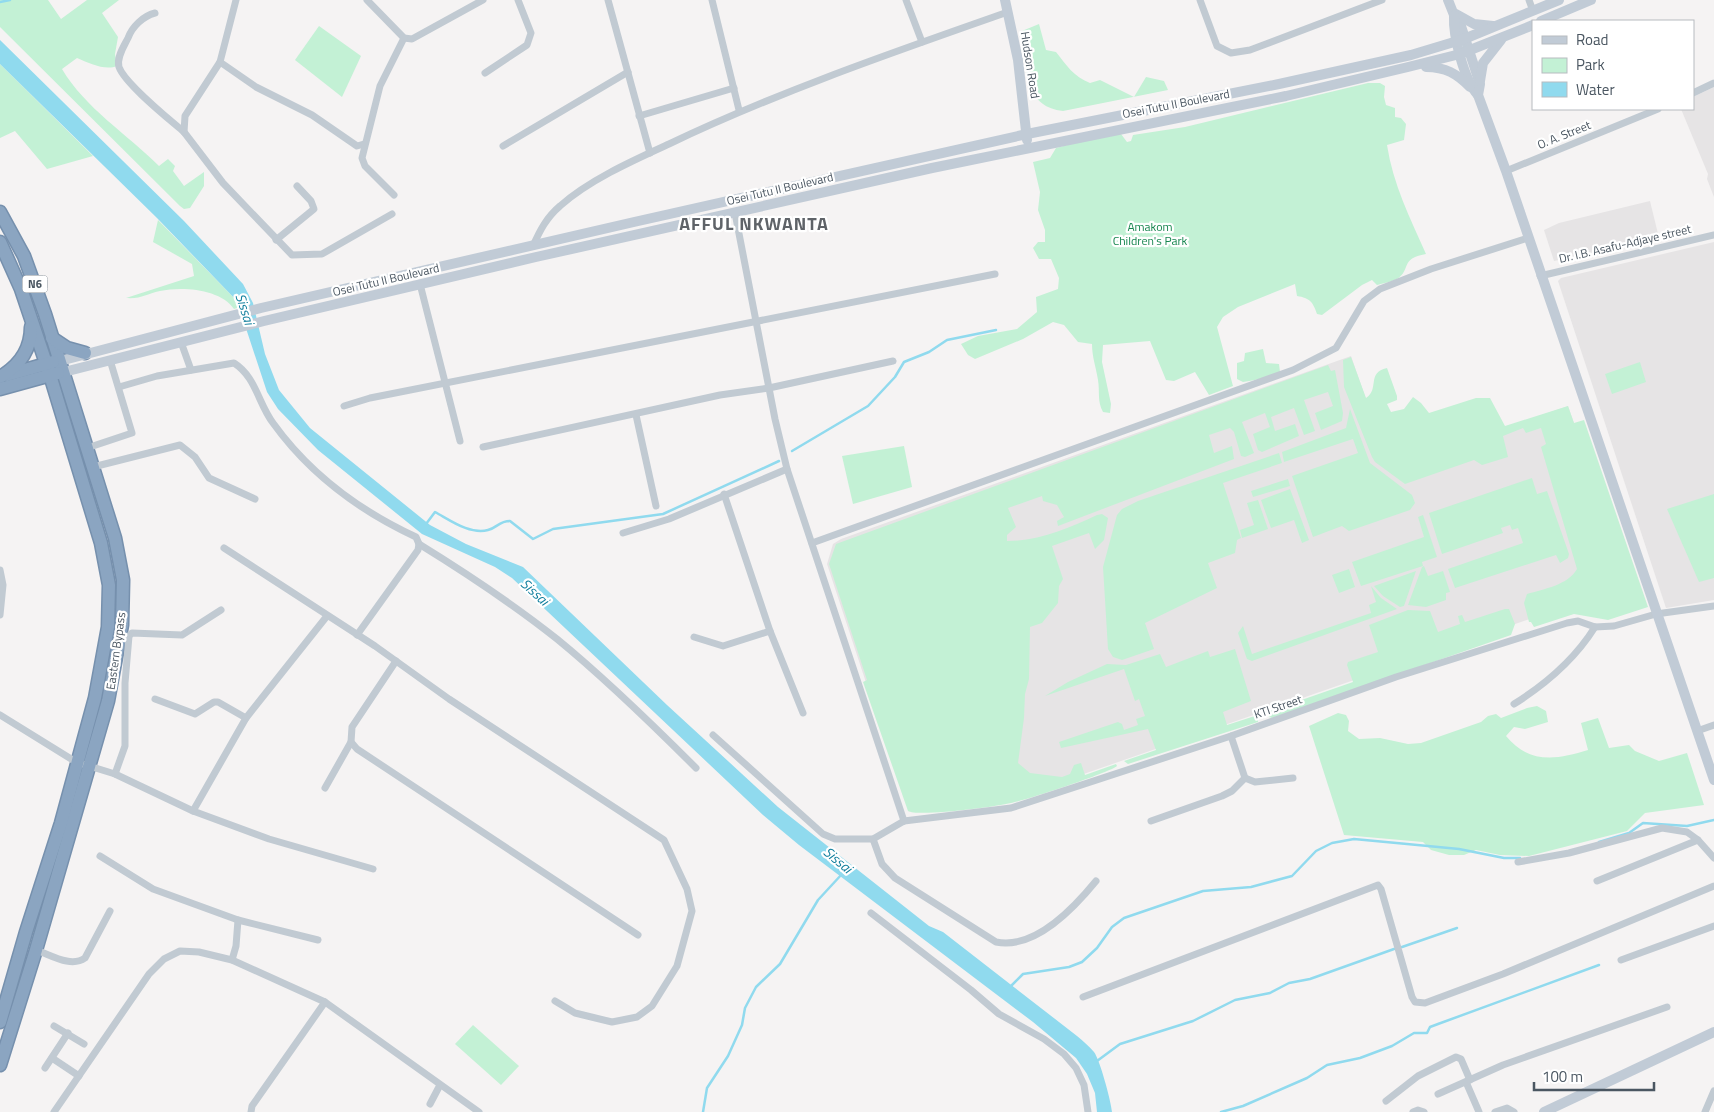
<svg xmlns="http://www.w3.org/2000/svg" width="1714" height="1112" viewBox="0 0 1714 1112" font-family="'Titillium Web',sans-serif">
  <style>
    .education { fill: #e6e4e5 }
    .green { fill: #c3f1d5 }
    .water { fill: #90daee }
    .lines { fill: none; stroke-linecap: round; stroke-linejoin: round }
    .stream { stroke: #90daee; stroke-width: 2.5 }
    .highway-casing { stroke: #7690ad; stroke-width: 15 }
    .street { stroke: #c1cad2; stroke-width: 7 }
    .secondary { stroke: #c1cbd6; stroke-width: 10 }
    .highway { stroke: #8ba5c1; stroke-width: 12 }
    .labels { text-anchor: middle; stroke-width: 4.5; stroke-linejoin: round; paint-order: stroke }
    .shield { fill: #fff; stroke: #808990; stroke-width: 1 }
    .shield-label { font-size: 11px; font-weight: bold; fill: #4a5661 }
    .street-label { font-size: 12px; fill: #4a5661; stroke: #fff }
    .park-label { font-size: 12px; fill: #17864f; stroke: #fff }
    .water-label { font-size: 14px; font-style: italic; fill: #0c7c9b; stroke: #fff }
    .district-label { font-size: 18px; font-weight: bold; letter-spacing: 1px; fill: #5f6368; stroke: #fff }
  </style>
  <rect width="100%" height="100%" fill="#f5f3f3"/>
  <g class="education">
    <polygon points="1714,87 1714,197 1707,179 1708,174 1681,109 1693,109 1693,97"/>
    <polygon points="1650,201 1659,238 1554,261 1544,230 1559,223"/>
    <polygon points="1714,242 1714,600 1666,608 1558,281 1561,278"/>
    <polygon points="1351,356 1390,468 1568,406 1625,568 1613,590 1029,793 905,801 827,564 833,544 841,539"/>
  </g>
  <g class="green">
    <path d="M0 0H48L61 19 87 0H119L102 13 118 37 115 54 117 66C105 71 89 63 77 58L62 69C85 108 127 134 159 166L168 159 175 166 173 171 184 186 204 172V186L190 208 184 209 180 206 0 27Z"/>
    <path d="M1039 24 1046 50 1056 52C1067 66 1073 76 1090 83L1100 80 1134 97 1146 77 1164 81 1168 90 1063 111C1027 107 1029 77 1021 48L1025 45 1022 31Z"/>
    <polygon points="319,26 361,56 342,97 295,60"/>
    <polygon points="0,64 93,156 47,169 15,131 0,138"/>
    <path d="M1368 83H1380L1385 86 1384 97 1386 105 1395 108V117L1401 118 1406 124 1404 140 1387 145C1393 184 1410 218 1426 254 1399 259 1412 269 1397 279 1391 282 1383 283 1377 285L1372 280 1362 285 1322 315 1317 314C1313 302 1310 298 1297 296L1295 284 1238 307 1223 317 1217 327 1233 386 1209 395 1195 372 1174 381 1166 380 1150 341 1103 345 1102 362 1111 404 1110 413 1103 412C1097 401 1100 392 1098 380 1096 367 1092 357 1092 344L1078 342 1064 325 1053 322 1023 339 975 359 968 355 961 344 978 336 1017 329 1037 312 1036 297 1058 289 1059 278 1051 259H1039L1033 248 1038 242H1045V230L1038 210 1040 192 1033 162 1050 158 1056 148C1077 142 1099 137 1121 134L1127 142 1131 141 1133 135 1185 127Z"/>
    <path d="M158 220 237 301 240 307 234 309C221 289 182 286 160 291 146 294 142 299 126 298L194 276 192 264 153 242Z"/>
    <path d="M1263 349 1266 363 1279 364 1280 372C1267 377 1257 380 1243 382L1237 379V363L1244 361 1245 353Z"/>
    <path d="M1351 357 1366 398C1380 389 1366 373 1387 368L1397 396V400L1387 404 1391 412 1404 409 1413 397 1421 403 1429 413 1476 398H1490L1505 426 1568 406 1574 423 1584 420 1648 607 1608 620 1574 614 1534 627 1531 622H1529L1524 603 1527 594C1544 589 1568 585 1577 569L1541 447 1546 444 1541 428 1526 433 1523 428 1503 436 1508 457 1482 465 1474 460 1405 484 1375 462 1372 457 1344 387 1343 360Z"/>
    <polygon points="1640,362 1646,382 1612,394 1605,374"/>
    <path d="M1328 365 1331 371 1335 370 1343 413 1342 421 1321 430 1315 413 1333 406 1328 392 1304 400 1315 431 1304 435 1294 408 1271 417 1275 431 1295 424 1299 436 1262 452 1258 450 1253 434 1270 427 1265 413 1242 422 1254 453 1245 457 1241 456 1234 432 1230 428 1209 435 1214 453 1232 446 1234 459 1058 526 1057 521 1064 517 1057 505 1043 501 1042 496 1008 508 1016 527 1007 535V541C1039 541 1069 528 1097 515L1102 514 1108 518 1104 540 1095 549 1089 533 1052 546 1063 579 1059 586 1058 603 1042 623 1030 627 1029 679 1025 694 1024 718 1018 763 1030 773 1062 777 1070 774 1074 765 1081 763 1085 775 1116 764 1117 766C1111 772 1024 801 1011 803 995 807 918 817 908 811L863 682 867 680 829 564 836 544Z"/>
    <polygon points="1350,409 1370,463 1412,495 1415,503 1410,510 1349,531 1342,526 1313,537 1292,476 1358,453 1353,439 1284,462 1282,452 1346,428"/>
    <polygon points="904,446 912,487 853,504 842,456"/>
    <polygon points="1279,453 1282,463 1223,483 1241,538 1237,540 1235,553 1208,563 1217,588 1145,623 1154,649 1122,660 1113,657 1108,649 1103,567 1117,515 1122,509 1138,501"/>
    <polygon points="1532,478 1537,494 1547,491 1569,554 1568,558 1560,563 1556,555 1455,588 1448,569 1523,543 1518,528 1512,530 1510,525 1501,528 1503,533 1442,554 1429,513"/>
    <polygon points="1288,479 1290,486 1253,497 1251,491"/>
    <polygon points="1290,489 1309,540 1302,543 1294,520 1271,528 1261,500"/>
    <polygon points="1714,494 1714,578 1699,582 1667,509"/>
    <polygon points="1258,500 1268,529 1242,538 1240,530 1254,525 1247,503"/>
    <polygon points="1423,515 1437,557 1422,562 1423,566 1361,586 1352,562 1424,537 1418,517"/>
    <polygon points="1424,566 1428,576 1443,571 1450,592 1446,593 1446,600 1426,607 1408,605 1422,567"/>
    <polygon points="1349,569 1355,587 1339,593 1332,575"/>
    <polygon points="1416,571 1404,606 1400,607 1383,596 1374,586"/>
    <polygon points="1371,586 1381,598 1397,609 1252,661 1247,659 1238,633 1243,626 1252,654 1371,613 1369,605 1376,602"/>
    <polygon points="1505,609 1509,609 1515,624 1511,635 1272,718 1269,717 1267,712 1353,682 1347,665 1348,662 1378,652 1369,625 1408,610 1430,611 1438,632 1460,624 1458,616 1462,615 1465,622"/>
    <polygon points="1235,649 1251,701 1223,712 1227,725 1258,715 1258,722 1128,764 1124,761 1156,750 1148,729 1061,748 1059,742 1118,722 1122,724 1124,730 1138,725 1136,719 1145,716 1139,699 1135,701 1124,669 1045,696 1068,682 1107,664 1126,665 1160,654 1166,667 1208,651 1210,657"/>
    <path d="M1537 706 1546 711 1548 722 1525 729 1514 727 1506 736C1529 764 1556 760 1588 750L1581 723 1598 718 1609 748 1629 745 1635 751 1659 761 1687 753 1704 805 1645 813 1627 831 1529 856 1500 855 1476 850 1464 855H1449L1431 850 1423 842 1344 835 1309 726 1338 713 1346 715 1349 721 1348 731 1359 739 1380 738 1408 744 1421 743 1481 722 1488 716 1496 714 1501 718 1527 708Z"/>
    <polygon points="473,1025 519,1066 501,1085 455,1044"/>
  </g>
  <path class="water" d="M0 40 184 221 243 284 253 303 265 354 279 390 310 428 430 525 466 544 523 567 667 705 778 807 929 926 943 932 1077 1036C1083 1041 1089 1046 1094 1052 1100 1060 1111 1101 1112 1112H1097L1095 1093 1087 1074 1076 1058 1033 1022 799 845 763 815 512 578 495 567 422 534 318 450 278 409 267 392 237 301 157 218 0 64Z"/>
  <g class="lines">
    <g class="stream">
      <polyline points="0,2 10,0"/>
      <polyline points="792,451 868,406 895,377 904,362 929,352 947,340 996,330"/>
      <path d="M426 524 435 512C450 520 470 535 488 530 497 528 499 521 510 521L533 539 553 529 663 514 779 461"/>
      <polyline points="1599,842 1629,833 1643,823 1687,826 1714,820"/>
      <polyline points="1402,947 1457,928"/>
      <polyline points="1010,987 1023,974 1069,967 1082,962 1097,948 1112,927 1124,918 1203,891 1251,887 1292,876 1316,851 1332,843 1354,839 1407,844 1459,849 1504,858 1520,858"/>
      <polyline points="1097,1061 1120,1044 1193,1021 1235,1000 1270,993 1289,983 1310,979 1394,949"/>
      <polyline points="703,1112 707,1088 728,1056 742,1025 745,1008 756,987 780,964 818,900 842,874"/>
      <polyline points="1221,1112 1243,1106 1307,1078 1327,1065 1360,1058 1392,1046 1414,1033 1427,1033 1430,1027 1438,1024 1599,965"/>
    </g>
    <defs>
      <g id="highway">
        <polyline points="0,212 24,256 45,314 115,538 123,580 122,625 108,701 36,950 0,1065"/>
        <polyline points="0,242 21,289 50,375 101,543 109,585 108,627 95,698 61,823 26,932 0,1022"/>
        <polyline points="52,338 67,348 85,353"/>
        <polyline points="7,375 53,362"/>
        <path d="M0 377C19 366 31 350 31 327"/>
        <polyline points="0,389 58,373"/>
      </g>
    </defs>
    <use href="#highway" class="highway-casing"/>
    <g class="street">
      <polyline points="236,0 220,62 185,116 184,132 223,183 292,255 322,254 392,214"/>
      <polyline points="367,0 404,38 412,39 483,0"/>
      <polyline points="608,0 650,153"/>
      <polyline points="712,0 739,110"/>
      <polyline points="906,0 922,42"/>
      <polyline points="1200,0 1217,46 1231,53 1250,50 1382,0"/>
      <polyline points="1529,0 1533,11"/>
      <path d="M155 13C143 16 132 27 128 38 124 46 116 58 119 67 125 84 169 119 184 132"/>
      <polyline points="220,62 256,87 312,115 357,146 364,144"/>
      <polyline points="485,73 527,45 531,33 518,0"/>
      <polyline points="1693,93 1714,83"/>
      <polyline points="639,116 734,88"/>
      <polyline points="503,146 628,72"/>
      <polyline points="1506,171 1658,109"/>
      <polyline points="394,195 365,166 362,158 380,86 404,38"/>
      <polyline points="735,213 775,419 787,469 904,821"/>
      <polyline points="276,240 314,209 311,201 297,186"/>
      <path d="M533 246C540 230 547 217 560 206 589 180 634 160 669 144 778 92 894 52 1008 12"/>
      <polyline points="1540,276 1714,235"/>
      <polyline points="420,284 460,441"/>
      <polyline points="181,342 191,370"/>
      <path d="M119 387 157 376 234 363C256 377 258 403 273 423 309 473 360 511 416 537L419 544 418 550 357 635"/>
      <polyline points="344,406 370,398 995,274"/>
      <polyline points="636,415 656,506"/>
      <polyline points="483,447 720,395 769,388 893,361"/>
      <polyline points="87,448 132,433 110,360"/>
      <polyline points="93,467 180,445 195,457 209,478 255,499"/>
      <polyline points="724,494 770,631 803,713"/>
      <polyline points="623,533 669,519 787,469"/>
      <polyline points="812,543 1293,370 1336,348 1364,301 1380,289 1431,269 1528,238"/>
      <path d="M419 544C466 573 513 604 557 639 606 679 651 723 696 768"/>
      <polyline points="224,548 375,646 449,699 664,840 687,889 692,911 677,966 652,1006 637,1017 612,1022 575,1013 555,1001"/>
      <polyline points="0,570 3,585 0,615"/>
      <polyline points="694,637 723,646 770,631"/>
      <polyline points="396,661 352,727 351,742 357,749 638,935"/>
      <polyline points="155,699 195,714 214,702 218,702 246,718"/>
      <path d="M1514 704C1546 684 1575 659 1595 627"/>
      <polyline points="0,715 76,762 115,774 193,811 269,839 373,869"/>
      <polyline points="1697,731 1714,725"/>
      <polyline points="713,735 823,834 835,839 873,839 904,821"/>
      <polyline points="1231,736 1245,778 1255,782 1293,778"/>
      <polyline points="115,774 125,746 125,683 129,636 132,633 182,635 221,610"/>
      <polyline points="325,788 351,742"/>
      <polyline points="193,811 246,718 327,616"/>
      <polyline points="904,821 1011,808 1231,736 1396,677 1567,623 1578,621 1595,627 1614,626 1656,614 1714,606"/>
      <polyline points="1151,821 1222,796 1232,791 1245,778"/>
      <path d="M873 839 882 864 895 878 996 942C1035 950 1074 908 1096 881"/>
      <polyline points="100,856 153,889 238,920"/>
      <polyline points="1518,862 1569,853 1662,828 1687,832 1698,840 1714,858"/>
      <polyline points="1597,881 1698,840"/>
      <polyline points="871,913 971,990 999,1014 1044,1039 1064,1054 1076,1068 1084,1085 1088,1112"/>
      <path d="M36 950C51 955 71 968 85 958L110 911"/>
      <polyline points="232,960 236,946 238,920 318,940"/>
      <polyline points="1621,960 1714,926"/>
      <polyline points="1083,997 1378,885 1381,889 1412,997 1415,1002 1425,1003 1503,974 1714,886"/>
      <polyline points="54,1026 84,1044"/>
      <polyline points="52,1058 79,1076"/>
      <polyline points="45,1068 68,1033"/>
      <polyline points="1466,1082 1479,1112"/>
      <polyline points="1438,1094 1503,1065 1667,1007"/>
      <polyline points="1386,1101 1418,1076 1456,1057 1461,1059 1470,1080"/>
      <polyline points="430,1104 440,1085"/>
      <polyline points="54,1112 149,974 164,959 180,951 199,952 232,960 325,1002 479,1112"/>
      <polyline points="251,1112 252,1106 325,1002"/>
      <polyline points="1413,1112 1418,1110 1424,1112"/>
      <polyline points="1495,1112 1507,1108 1514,1112"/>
      <polyline points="1705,1112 1714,1091"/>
    </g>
    <g class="secondary">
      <polyline points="1005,0 1018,60 1027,140"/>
      <polyline points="1448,0 1454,15 1460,23 1480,84 1478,95 1506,171 1714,780"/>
      <polyline points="1456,14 1474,24 1493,26"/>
      <path d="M1454 16C1453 36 1464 80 1478 95"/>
      <polyline points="1541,21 1591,0"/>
      <path d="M1426 67C1446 67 1457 74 1470 87"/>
      <polyline points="1480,81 1483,63 1501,40"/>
      <polyline points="60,361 261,308 634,222 1027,134 1279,84 1411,55 1464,39 1559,0"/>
      <polyline points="64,372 264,321 536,257 932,168 1286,96 1408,67 1460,54 1533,25"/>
      <polyline points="1544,1112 1714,1032"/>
    </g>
    <use href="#highway" class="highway"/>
  </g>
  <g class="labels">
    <rect class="shield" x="22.5" y="275.5" width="25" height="17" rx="4"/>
    <g class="shield-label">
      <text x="35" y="288">N6</text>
    </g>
    <g class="street-label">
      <text transform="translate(1030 65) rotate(81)" y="4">Hudson Road</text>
      <text transform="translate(1176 104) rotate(-11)" y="4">Osei Tutu II Boulevard</text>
      <text transform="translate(1564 135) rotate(-22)" y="4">O. A. Street</text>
      <text transform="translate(780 189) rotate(-13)" y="4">Osei Tutu II Boulevard</text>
      <text transform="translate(1625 244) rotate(-13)" y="4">Dr. I.B. Asafu-Adjaye street</text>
      <text transform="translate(386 280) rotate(-13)" y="4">Osei Tutu II Boulevard</text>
      <text transform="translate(116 651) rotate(-82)" y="4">Eastern Bypass</text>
      <text transform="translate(1278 707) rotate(-19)" y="4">KTI Street</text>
    </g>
    <g class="park-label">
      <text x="1150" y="231">Amakom<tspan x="1150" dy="14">Children's Park</tspan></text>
    </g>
    <g class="water-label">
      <text transform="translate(245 309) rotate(72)" y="5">Sissai</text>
      <text transform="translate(535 592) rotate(42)" y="5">Sissai</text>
      <text transform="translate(838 860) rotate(40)" y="5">Sissai</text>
    </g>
    <g class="district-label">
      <text x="754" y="230">AFFUL NKWANTA</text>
    </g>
  </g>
  <rect x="1532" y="20" width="162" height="90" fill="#ffffff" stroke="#b7bbc0"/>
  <rect x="1542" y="36" width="25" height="8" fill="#c1cbd6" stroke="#b7bbc0"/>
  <text x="1576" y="45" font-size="15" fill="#4a5661">Road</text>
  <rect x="1542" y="58" width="25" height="15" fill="#c3f1d5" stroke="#b7bbc0"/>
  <text x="1576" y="70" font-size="15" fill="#4a5661">Park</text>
  <rect x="1542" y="82" width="25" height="15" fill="#90daee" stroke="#b7bbc0"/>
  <text x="1576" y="95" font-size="15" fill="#4a5661">Water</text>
  <path d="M1534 1082v8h120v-8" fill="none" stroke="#4a5661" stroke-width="2.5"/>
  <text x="1542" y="1082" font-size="15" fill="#4a5661" stroke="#ffffff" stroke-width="4" paint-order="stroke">100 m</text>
</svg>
